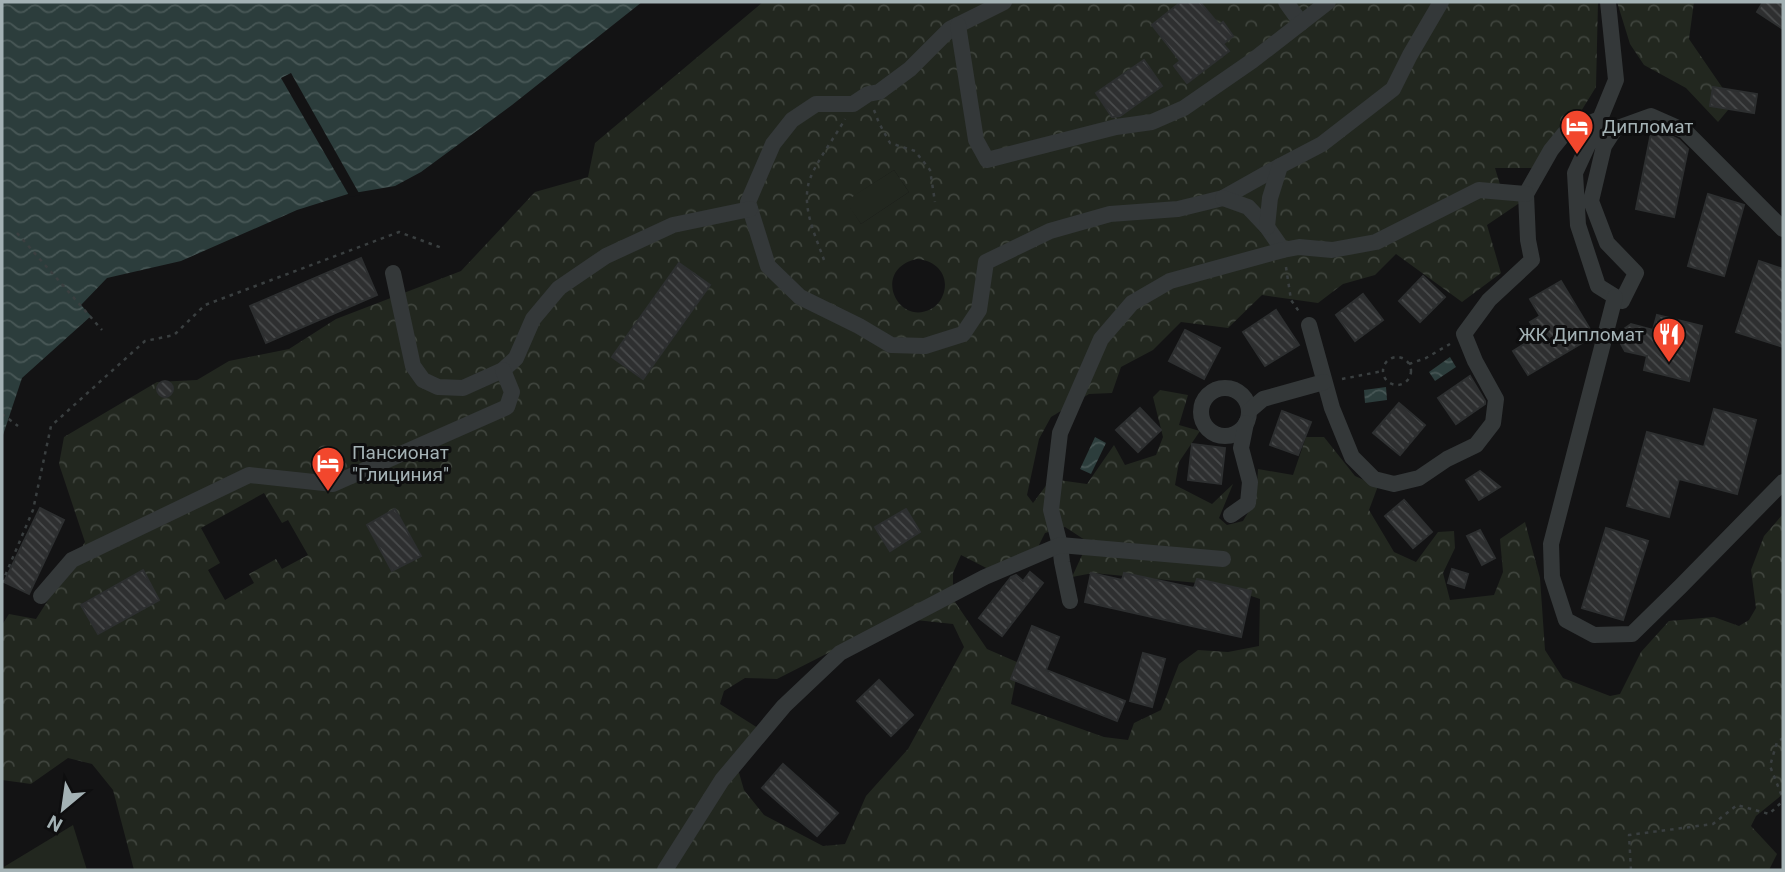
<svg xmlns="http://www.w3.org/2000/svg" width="1785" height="872" viewBox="0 0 1785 872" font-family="Roboto,sans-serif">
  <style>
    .green { fill: #22271f }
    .forest { fill: url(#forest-crowns); fill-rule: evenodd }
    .water { fill: url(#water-waves) }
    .pier { fill: #131314 }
    .building { fill: url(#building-back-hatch); stroke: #2d2f30; stroke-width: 2 }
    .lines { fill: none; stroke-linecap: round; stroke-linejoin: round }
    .path { stroke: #3a3f40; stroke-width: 2.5; stroke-dasharray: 3.5 5; stroke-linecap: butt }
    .minor { stroke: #343839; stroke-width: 16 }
    .labels { text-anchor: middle; stroke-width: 6; stroke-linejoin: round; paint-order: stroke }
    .poi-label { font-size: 19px; fill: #a4b2b5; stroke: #0e0e0f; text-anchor: start }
  </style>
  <defs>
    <pattern id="forest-crowns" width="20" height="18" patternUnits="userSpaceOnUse" patternTransform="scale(1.75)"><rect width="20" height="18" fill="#22271f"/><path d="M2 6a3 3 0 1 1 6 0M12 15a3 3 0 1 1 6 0" fill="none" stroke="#3f443d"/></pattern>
    <pattern id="water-waves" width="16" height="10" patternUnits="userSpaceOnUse" patternTransform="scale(1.75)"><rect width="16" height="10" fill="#2c3d3c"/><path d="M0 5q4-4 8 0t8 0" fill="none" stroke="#485756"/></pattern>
    <pattern id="building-back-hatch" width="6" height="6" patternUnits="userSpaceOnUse" patternTransform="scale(1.75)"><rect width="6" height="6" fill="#2e2f30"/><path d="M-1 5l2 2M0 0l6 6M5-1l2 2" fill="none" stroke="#494b4c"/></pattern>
  </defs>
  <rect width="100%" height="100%" fill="#131314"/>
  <g class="green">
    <polygon points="894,170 909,192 861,224 845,201"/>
    <polygon points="73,825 87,870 2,870 2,868"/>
  </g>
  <g class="forest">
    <path d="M763 2H1181L1152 25 1180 61 1174 66 1187 83 1228 52 1223 44 1233 36 1223 23 1219 25 1200 2H1598L1596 87 1546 168H1495L1502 191 1521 202 1487 225 1501 273 1462 302 1396 254 1375 275 1343 284 1318 303 1262 295 1228 328 1181 322 1153 350 1121 367 1112 393 1089 394 1051 417 1039 439 1027 495 1033 503 1051 479 1087 484 1114 445 1125 465 1156 455 1163 437 1153 397 1160 390 1188 395 1179 425 1200 431 1179 462 1175 485 1212 504 1233 484 1219 518 1227 525 1243 521 1256 499 1258 469 1293 475 1306 437H1324L1355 476 1378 486 1369 510 1394 552 1416 562 1438 532 1454 531 1455 548 1443 573 1450 600 1494 595 1503 572 1500 539 1525 522 1540 578 1545 650 1563 678 1610 696 1620 694 1641 652 1669 621 1714 617 1739 626 1749 620 1756 608 1751 570 1764 536 1783 514V794L1756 816 1751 826 1777 854 1769 870H134L113 790 92 764 68 758 31 784 2 780V625L9 614 36 619 85 542 59 464 64 437 157 382 197 380 229 361 289 349 336 319 461 271 535 192 588 177 595 143ZM894 170 909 192 861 224 846 201ZM917 259C934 260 949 273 944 292 942 299 938 305 931 309 897 327 871 269 917 259ZM679 263 709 285 642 379 612 357ZM264 493 282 523 288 520 308 555 282 569 276 559 249 574 254 583 225 600 208 570 220 563 201 528ZM395 509 421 555 392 571 367 525ZM1065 527 1088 542 1072 577 1093 573 1219 585 1260 599 1259 646 1228 652 1198 650 1179 664 1161 710 1134 723 1128 740 1104 737 1011 704 1019 663 987 649 953 599V573L961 555 998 574 1034 555 1045 533ZM143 571 98 634 97 633 81 604ZM897 618 953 624 964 647 908 749 866 796 845 844 823 846 764 815 744 790 737 766 758 728 720 704 724 691 745 678 777 679Z"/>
    <polygon points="1617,2 1694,2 1689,39 1724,90 1728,110 1718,122 1686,88 1644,65 1630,44"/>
  </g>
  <g class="water">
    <polygon points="2,2 642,2 512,105 421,172 395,186 348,194 297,210 181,261 107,278 81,305 91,316 22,378 2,438"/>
    <polygon points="1450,357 1456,367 1435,381 1429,372"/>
    <polygon points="1386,387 1387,400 1365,403 1364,390"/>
    <polygon points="1095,437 1106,443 1091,474 1080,469"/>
  </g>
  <polygon class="pier" points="291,73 360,195 350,197 281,78"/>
  <g class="building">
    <polygon points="1181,2 1200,2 1219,25 1223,22 1233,36 1223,44 1229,51 1187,83 1174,66 1180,61 1152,25"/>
    <polygon points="1763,2 1783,2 1783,29 1757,12"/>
    <polygon points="1144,60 1162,86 1120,116 1112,117 1096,93"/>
    <polygon points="1713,87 1757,94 1754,113 1710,106"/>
    <polygon points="1651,133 1673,137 1679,140 1688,149 1674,217 1636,209"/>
    <polygon points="1708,194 1744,205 1724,276 1688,266"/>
    <polygon points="361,258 377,295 266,343 250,306"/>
    <polygon points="1759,261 1783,269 1783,347 1736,332"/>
    <polygon points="679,263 710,285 643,379 612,357"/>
    <polygon points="1423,276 1445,297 1420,322 1399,301"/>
    <polygon points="1561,281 1594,336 1528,375 1513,351 1539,335 1530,322 1540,316 1530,299"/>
    <polygon points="1363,294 1383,320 1355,341 1336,315"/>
    <polygon points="1276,310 1299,345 1265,366 1243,332"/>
    <polygon points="1657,315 1702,326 1689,381 1644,370 1647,356 1625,351 1621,344 1620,336 1624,329 1631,324 1653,330"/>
    <polygon points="1185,330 1220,348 1204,379 1169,361"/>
    <polygon points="1470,376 1485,401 1485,404 1456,424 1438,398"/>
    <circle cx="165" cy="389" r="8"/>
    <polygon points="1399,403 1425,425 1400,455 1373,433"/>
    <polygon points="1140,408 1161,430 1138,452 1116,430"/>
    <polygon points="1714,409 1756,420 1737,494 1679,479 1669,517 1627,506 1647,432 1704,447"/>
    <polygon points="1282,411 1311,422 1298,455 1270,445"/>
    <polygon points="1192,444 1225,448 1221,484 1188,480"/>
    <polygon points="1480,471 1500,487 1479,500 1466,480"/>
    <polygon points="1404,500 1432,532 1413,548 1385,516"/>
    <polygon points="40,508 64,520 29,594 4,582"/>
    <polygon points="395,509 421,556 392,571 367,525"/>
    <polygon points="906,509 920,532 890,551 875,527"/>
    <polygon points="1606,528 1648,541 1623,620 1582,608"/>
    <polygon points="1480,530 1495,558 1482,565 1467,536"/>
    <polygon points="1452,569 1468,574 1464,588 1448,583"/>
    <polygon points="143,570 159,600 98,634 81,605"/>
    <polygon points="1030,572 1043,583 1002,636 979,618 1011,577 1016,575 1023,581"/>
    <polygon points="1091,573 1122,580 1124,573 1194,588 1197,579 1251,591 1241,637 1085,602"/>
    <polygon points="1032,626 1059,637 1046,670 1125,701 1117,721 1011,679"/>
    <polygon points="1143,653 1165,659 1152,707 1130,701"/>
    <polygon points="879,680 913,715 891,736 857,701"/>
    <polygon points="783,764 838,813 817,836 762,788"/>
  </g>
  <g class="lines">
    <g class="path">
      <polyline points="874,110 879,123 890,143 915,151 930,170 935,202"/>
      <polyline points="17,233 102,330"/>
      <path d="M824 260C816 237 803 211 808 186 811 168 836 136 845 119"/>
      <polyline points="1286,267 1291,300 1300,313"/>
      <circle cx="1397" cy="371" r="14"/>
      <polyline points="1409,364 1426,358 1450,344"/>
      <polyline points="1342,379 1383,371"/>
      <polyline points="2,414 18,426"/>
      <polyline points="2,583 33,510 51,426 145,341 174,335 205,305 399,232 442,248"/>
      <polyline points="1783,738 1777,742 1770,766 1783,799"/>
      <polyline points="1631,870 1629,835 1713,824 1737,805 1769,814 1783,801"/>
    </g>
    <g class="minor">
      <polyline points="1004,2 950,29 910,69 879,92 868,94 853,104 816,104 792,120 773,144 748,202 768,266 800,297 859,326 891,345 925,346 963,334 979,310 986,262 1050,231 1110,214 1178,209 1223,198 1280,166"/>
      <polyline points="1286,2 1301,23"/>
      <polyline points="958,25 976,140 987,160 1116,127 1152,122 1184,108 1252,61 1328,2"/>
      <polyline points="1600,119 1575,173 1578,225 1598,286 1622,301 1636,273 1607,243 1591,201 1604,146 1615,129 1651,116 1685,131 1783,229"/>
      <polyline points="1223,198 1248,207 1267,227 1283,250"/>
      <polyline points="1267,227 1270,198 1280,166 1322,144 1393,89 1410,55 1441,2"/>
      <polyline points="393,273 413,366 423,380 438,387 463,388 503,370 516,358 533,319 559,288 606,256 673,225 750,209"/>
      <polyline points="1615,297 1551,544 1552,577 1566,620 1594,635 1632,634 1681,586 1783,482"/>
      <polyline points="1309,325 1332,408 1352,457 1374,479 1394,484 1419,478 1447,459 1476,445 1493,423 1496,399 1475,361 1464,334 1489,300 1532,260 1528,240 1526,194 1551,150 1564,134 1600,119 1616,80 1608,2"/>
      <circle cx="1225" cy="412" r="24"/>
      <polyline points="1249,411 1263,399 1324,382"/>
      <polyline points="1231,515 1248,503 1250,482 1241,448 1246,423"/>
      <polyline points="41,596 72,560 249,475 333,484 507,407 512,392 503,370"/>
      <polyline points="1070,601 1062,562 1060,545 1051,510 1060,433 1101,339 1132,303 1170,281 1283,250 1299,247 1332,250 1376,242 1479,190 1526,194"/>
      <polyline points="665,870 722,780 784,706 840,653 985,577 1060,545 1223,559"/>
    </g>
  </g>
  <defs>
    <symbol id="hotel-pin" viewBox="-11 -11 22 30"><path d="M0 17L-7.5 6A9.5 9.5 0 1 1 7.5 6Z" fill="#f2472d" stroke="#0e0e0f"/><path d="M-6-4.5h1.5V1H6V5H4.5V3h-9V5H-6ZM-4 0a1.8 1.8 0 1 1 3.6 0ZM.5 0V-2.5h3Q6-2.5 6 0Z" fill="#fff"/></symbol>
    <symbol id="restaurant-pin" viewBox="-11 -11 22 30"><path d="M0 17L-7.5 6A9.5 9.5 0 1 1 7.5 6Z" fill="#f2472d" stroke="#0e0e0f"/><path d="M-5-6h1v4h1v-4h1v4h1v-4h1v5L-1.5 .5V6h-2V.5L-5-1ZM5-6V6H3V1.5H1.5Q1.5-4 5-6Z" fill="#fff"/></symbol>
  </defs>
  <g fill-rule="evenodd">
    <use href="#hotel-pin" x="1558" y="107" width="38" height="52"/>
    <use href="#restaurant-pin" x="1650" y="315" width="38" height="52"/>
    <use href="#hotel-pin" x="309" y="444" width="38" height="52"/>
  </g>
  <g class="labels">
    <g class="poi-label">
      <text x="1602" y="133">Дипломат</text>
      <text x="1644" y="341" text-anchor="end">ЖК Дипломат</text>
      <text x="352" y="459">Пансионат<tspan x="352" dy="22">"Глициния"</tspan></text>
    </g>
  </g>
  <rect width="1785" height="872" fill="none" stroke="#a4b2b5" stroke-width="7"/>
  <g transform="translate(63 809) rotate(209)" stroke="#0e0e0f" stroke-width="5" paint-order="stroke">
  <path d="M0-5L12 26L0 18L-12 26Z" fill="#a4b2b5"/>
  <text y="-10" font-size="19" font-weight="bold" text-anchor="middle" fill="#a4b2b5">N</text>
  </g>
</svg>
